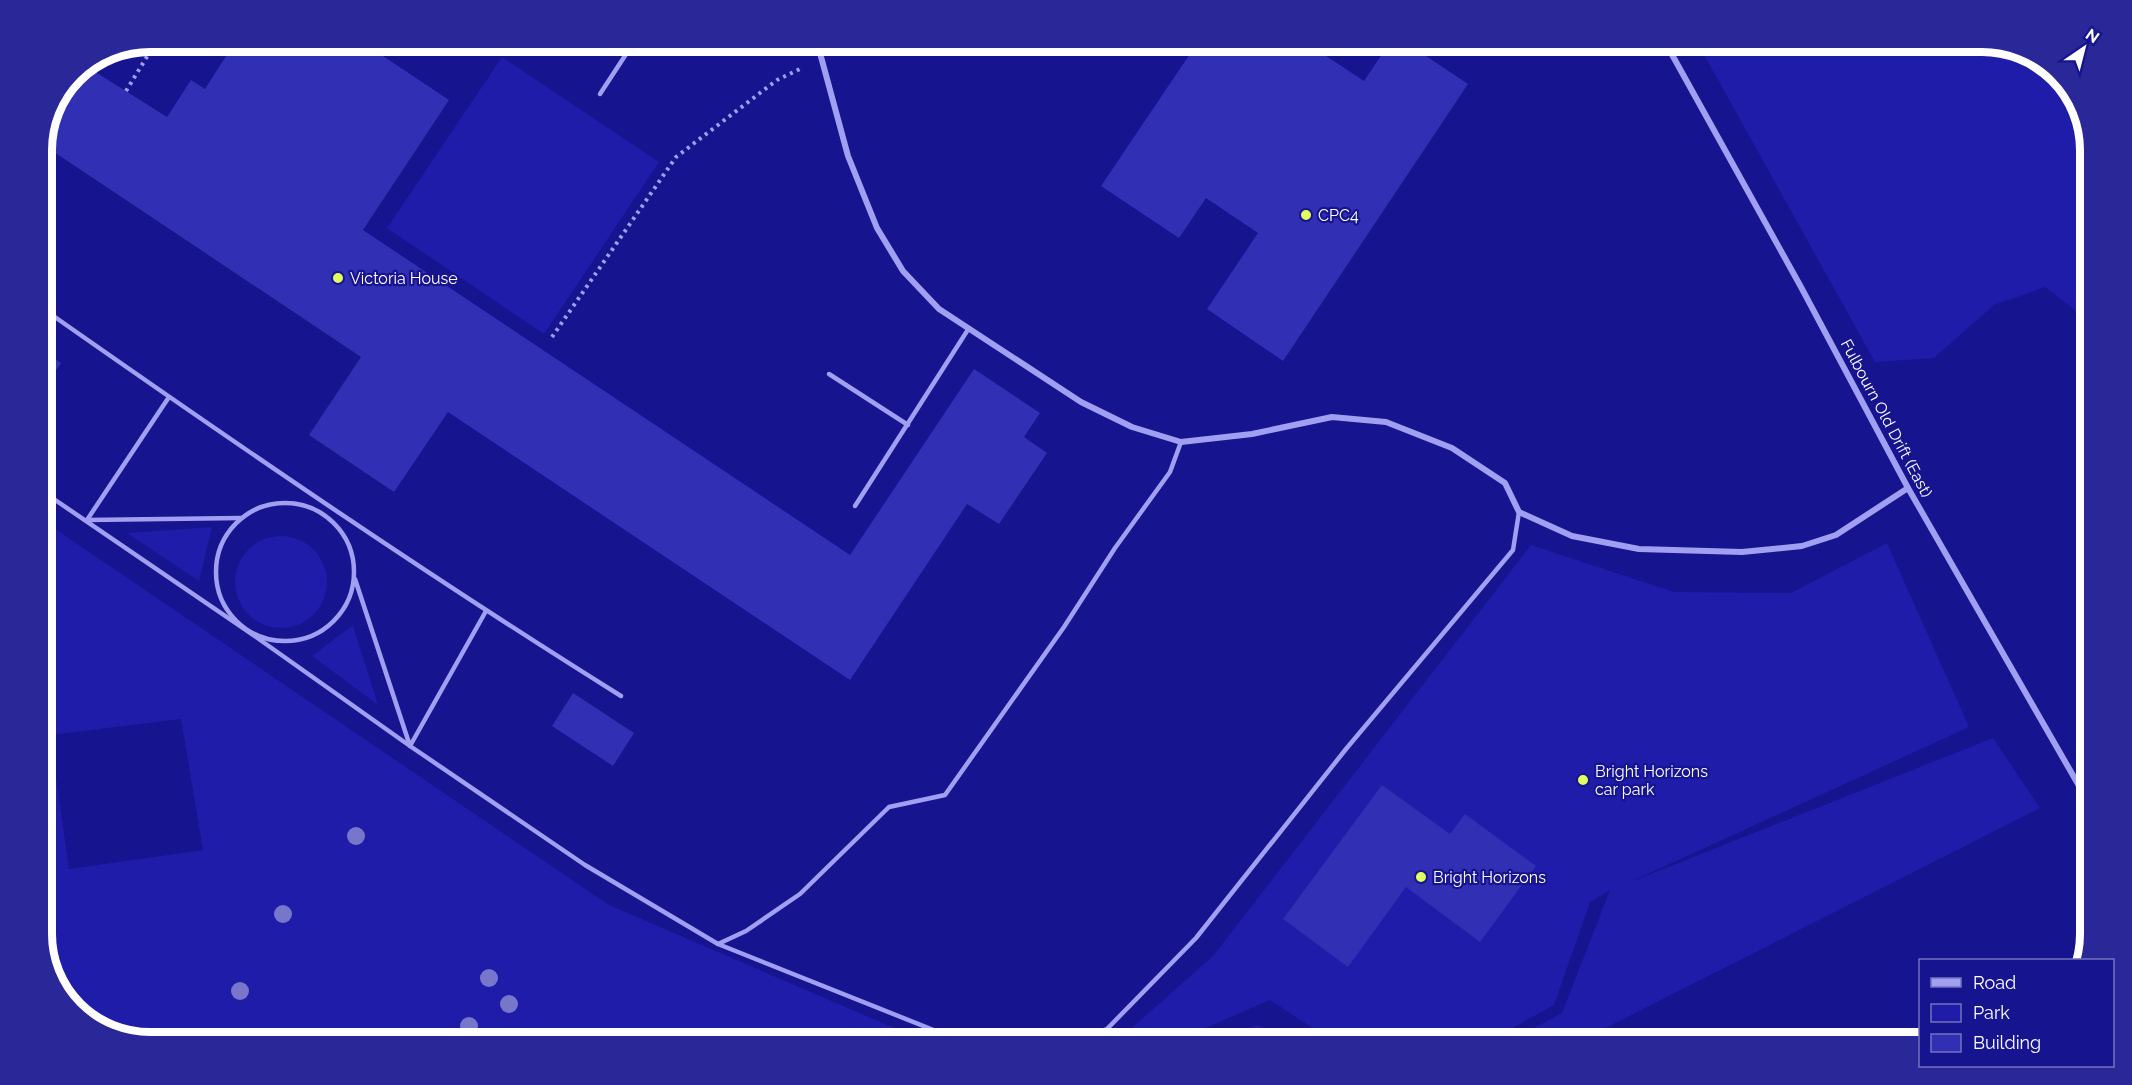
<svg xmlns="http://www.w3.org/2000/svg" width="2132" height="1085" viewBox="0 0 2132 1085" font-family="Raleway,sans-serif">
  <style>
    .green { fill: #1e1ca9; fill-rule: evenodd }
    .building { fill: #312fb3 }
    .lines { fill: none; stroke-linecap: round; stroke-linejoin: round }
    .path { stroke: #a09ff1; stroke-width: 4; stroke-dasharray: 3 4.5; stroke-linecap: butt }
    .lane { stroke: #a09ff1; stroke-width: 4.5 }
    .street { stroke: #a09ff1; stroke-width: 6 }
    .tree { fill: #7876cb }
    .poi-dot { fill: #e3ff5f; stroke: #17148f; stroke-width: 2 }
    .labels { text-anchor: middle; stroke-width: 4.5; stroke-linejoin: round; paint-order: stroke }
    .poi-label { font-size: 16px; fill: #fff; stroke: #17148f; text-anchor: start }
    .street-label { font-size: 16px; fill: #fff; stroke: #17148f }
    .rim { fill: none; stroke: #fff; stroke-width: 8 }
  </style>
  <rect width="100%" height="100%" fill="#17148f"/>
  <g class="green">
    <polygon points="1697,42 1981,42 2029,53 2072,91 2090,144 2090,325 2075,310 2045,287 1994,305 1934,358 1875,362"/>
    <polygon points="502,57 659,162 544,334 387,228"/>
    <path d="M42 520 609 905 929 1043H151L103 1032 60 995 42 942ZM181 719 203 850 69 869 50 735Z"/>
    <polygon points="212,527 199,581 127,533"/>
    <circle cx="281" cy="582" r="46"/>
    <polygon points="1887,543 1969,727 1628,883 1993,738 2040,808 1576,1043 1506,1043 1562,1013 1610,890 1590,902 1554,1005 1485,1043 1335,1043 1270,1000 1171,1043 1115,1043 1213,956 1531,545 1674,592 1791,593"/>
    <polygon points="353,625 353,626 378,705 312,656"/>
    <polygon points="1257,1025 1300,1043 1214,1043"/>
  </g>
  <g class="building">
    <polygon points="235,42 362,42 449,100 363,230 850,555 974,369 1040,413 1024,437 1047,453 999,524 967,504 850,680 448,412 394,492 309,435 361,357 42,144 74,74 86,66 167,117 191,80 205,89"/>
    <polygon points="1198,42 1305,42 1364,81 1390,42 1405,42 1468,84 1283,361 1207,309 1258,233 1206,198 1179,238 1101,186"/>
    <polygon points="42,350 61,363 42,391"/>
    <polygon points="573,693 634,733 613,766 552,726"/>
    <polygon points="1382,785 1450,834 1465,814 1536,866 1480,942 1406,887 1348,967 1283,919"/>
  </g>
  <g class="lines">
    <g class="path">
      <polyline points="126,91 156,42"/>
      <polyline points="552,337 676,157 777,80 802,68"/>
    </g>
    <g class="lane">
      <polyline points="600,94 634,42"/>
      <path d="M42 308C233 442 424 573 621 696"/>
      <polyline points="829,374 908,425"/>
      <polyline points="169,397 87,520 241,518"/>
      <polyline points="42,491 256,637 410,746 585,865 718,944 966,1043"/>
      <circle cx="285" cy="572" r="69"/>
      <polyline points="855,506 969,328"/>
      <polyline points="355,579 410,746 486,611"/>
      <polyline points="718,944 746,931 800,894 889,807 945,795 1064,627 1115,548 1170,472 1181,442"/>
      <polyline points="1070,1043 1107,1029 1196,938 1346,749 1513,550 1519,512"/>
    </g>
    <g class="street">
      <polyline points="817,42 848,156 877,228 903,271 939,309 1081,402 1132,427 1181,442 1252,434 1332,417 1386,422 1452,448 1505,483 1519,512 1572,536 1639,549 1742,552 1802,546 1836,535 1908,488"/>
      <polyline points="1665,42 1801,287 1908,488 2090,805"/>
    </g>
  </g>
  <g class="tree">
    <circle cx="356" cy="836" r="9"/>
    <circle cx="283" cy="914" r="9"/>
    <circle cx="489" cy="978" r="9"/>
    <circle cx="240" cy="991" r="9"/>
    <circle cx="509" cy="1004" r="9"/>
    <circle cx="469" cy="1026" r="9"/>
  </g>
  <g class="poi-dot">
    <circle cx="1306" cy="215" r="6"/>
    <circle cx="338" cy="278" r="6"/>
    <circle cx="1583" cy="780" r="6"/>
    <circle cx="1421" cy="877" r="6"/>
  </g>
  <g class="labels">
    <g class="poi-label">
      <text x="1318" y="221">CPC4</text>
      <text x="350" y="284">Victoria House</text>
      <text x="1595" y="777">Bright Horizons<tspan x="1595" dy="18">car park</tspan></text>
      <text x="1433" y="883">Bright Horizons</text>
    </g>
    <g class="street-label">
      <text transform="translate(1887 418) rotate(62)" y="6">Fulbourn Old Drift (East)</text>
    </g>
  </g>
  <path d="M0 0H2132V1085H0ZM150 52H1982A98 98 0 0 1 2080 150V934A98 98 0 0 1 1982 1032H150A98 98 0 0 1 52 934V150A98 98 0 0 1 150 52Z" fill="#2a2798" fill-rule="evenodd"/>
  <path class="rim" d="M150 52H1982A98 98 0 0 1 2080 150V934A98 98 0 0 1 1982 1032H150A98 98 0 0 1 52 934V150A98 98 0 0 1 150 52Z"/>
  <rect x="1919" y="959" width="195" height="108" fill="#17148f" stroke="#7472bc" stroke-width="1.5"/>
  <rect x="1931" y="978" width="30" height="9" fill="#a09ff1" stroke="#7472bc" stroke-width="1.5"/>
  <text x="1973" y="989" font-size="18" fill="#ffffff">Road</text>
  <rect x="1931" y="1004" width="30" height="18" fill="#1e1ca9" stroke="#7472bc" stroke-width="1.5"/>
  <text x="1973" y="1019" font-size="18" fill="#ffffff">Park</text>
  <rect x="1931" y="1034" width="30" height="18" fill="#312fb3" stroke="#7472bc" stroke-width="1.5"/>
  <text x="1973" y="1049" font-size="18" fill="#ffffff">Building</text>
  <g transform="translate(2084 48) rotate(35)" stroke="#17148f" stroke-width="4.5" paint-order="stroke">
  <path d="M0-4.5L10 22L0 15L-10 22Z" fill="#ffffff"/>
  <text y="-9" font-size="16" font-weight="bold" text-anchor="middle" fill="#ffffff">N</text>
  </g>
</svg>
